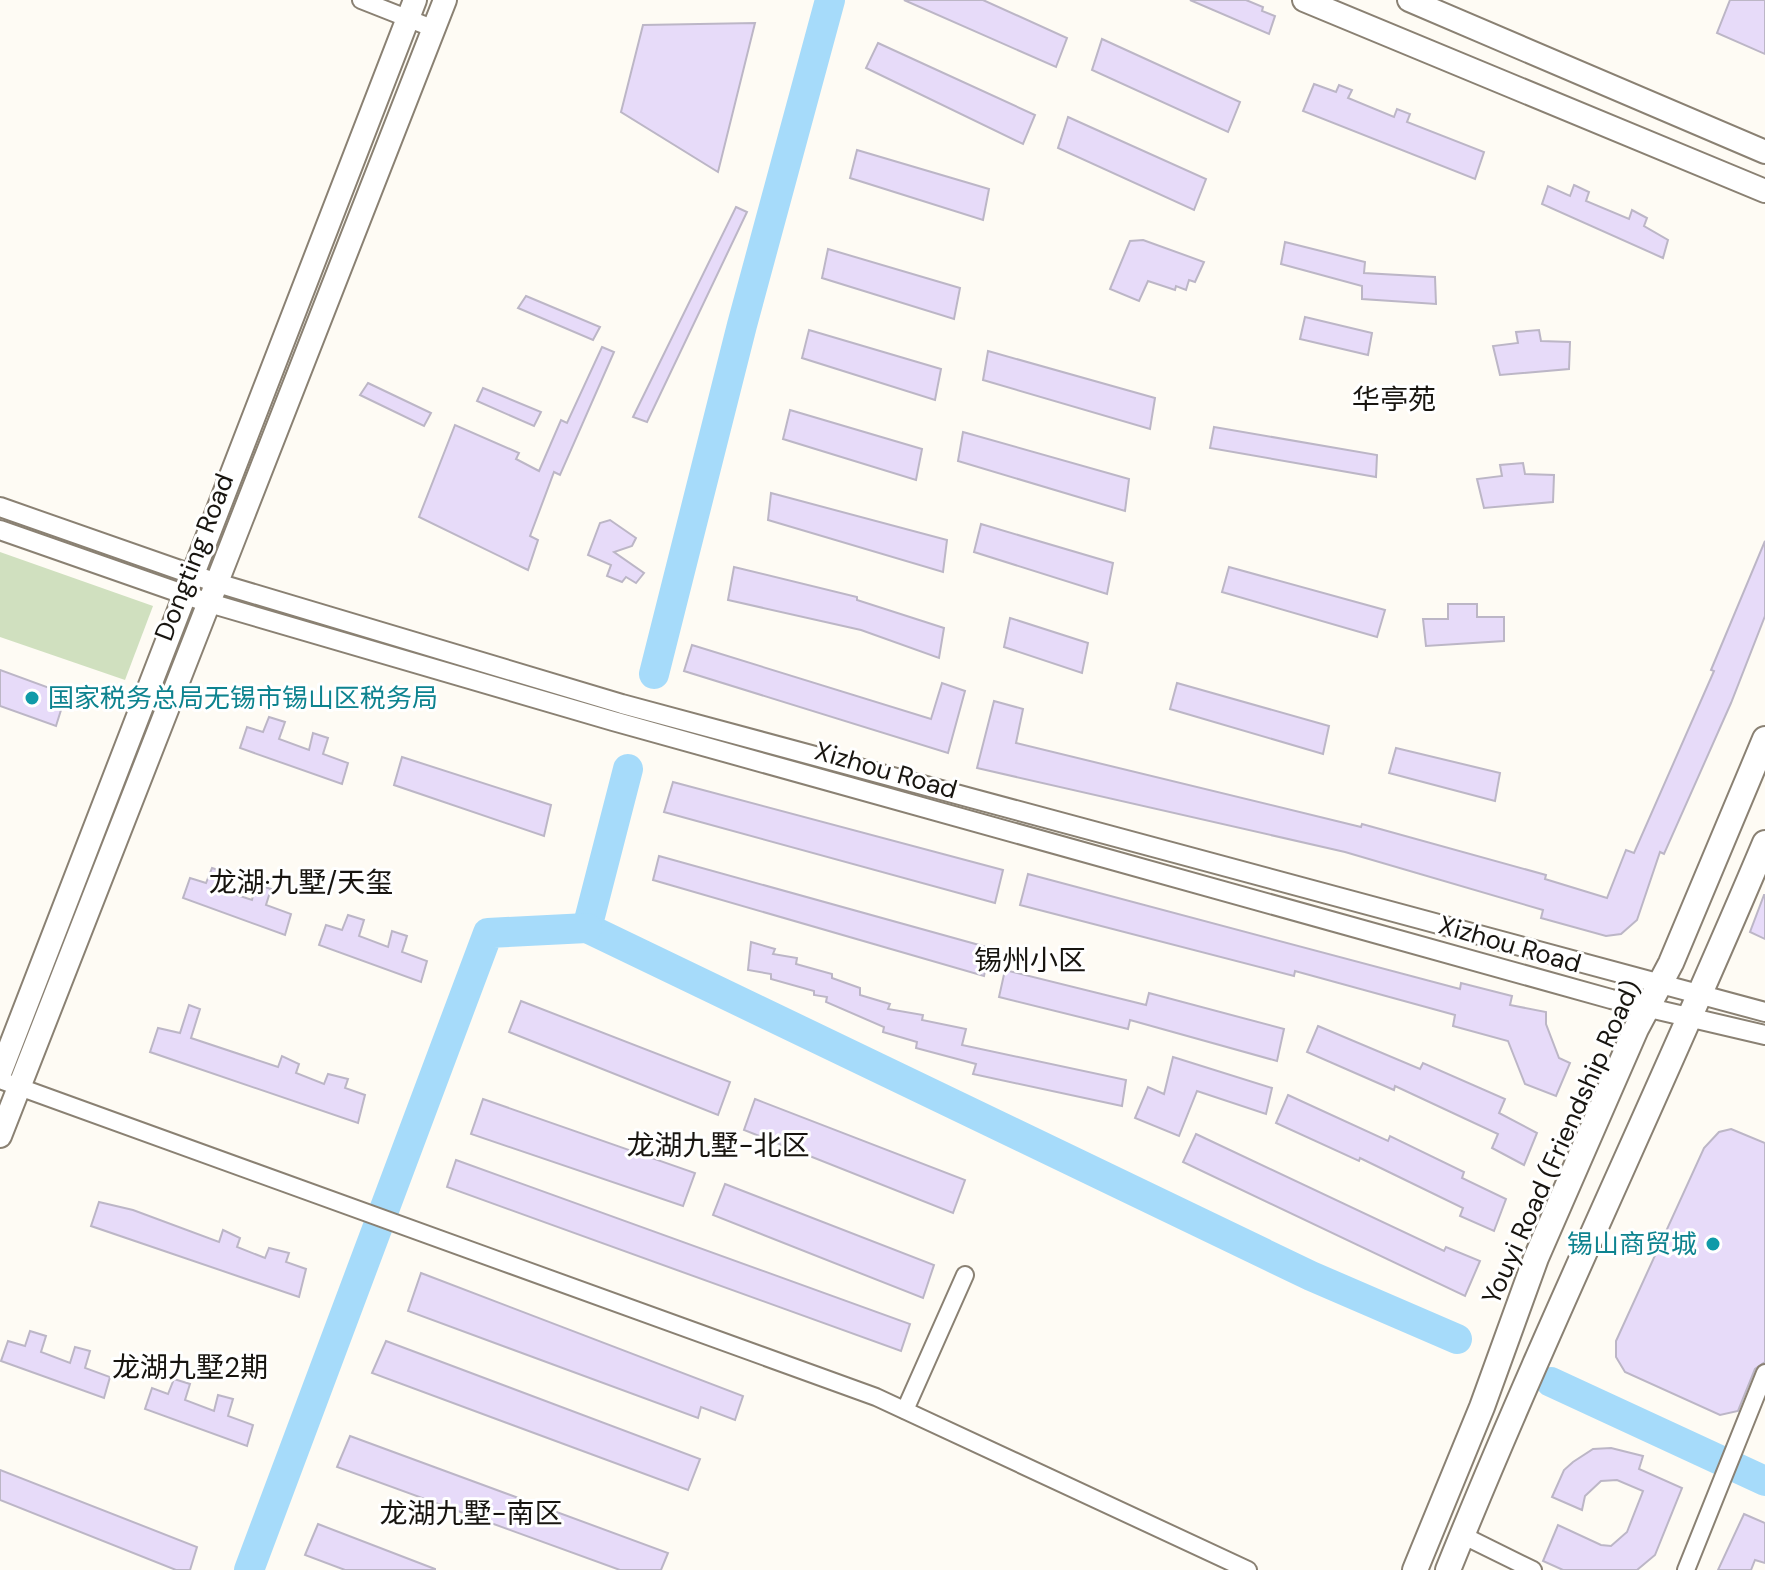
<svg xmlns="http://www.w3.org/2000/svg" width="1765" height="1570" viewBox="0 0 1765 1570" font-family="'DM Sans','Noto Sans SC',sans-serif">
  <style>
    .green { fill: #d0e0bf }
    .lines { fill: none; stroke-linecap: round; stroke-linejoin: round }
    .river { stroke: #a6dbfa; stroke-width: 30 }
    .building { fill: #e7dbf9; stroke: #bcb6c6; stroke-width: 2 }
    .minor-casing { stroke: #8a8173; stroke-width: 20 }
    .tertiary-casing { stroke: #8a8173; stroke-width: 22 }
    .secondary-casing { stroke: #8a8173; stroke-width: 26 }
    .primary-casing { stroke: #8a8173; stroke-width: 28 }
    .minor { stroke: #fff; stroke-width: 16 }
    .tertiary { stroke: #fff; stroke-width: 18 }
    .secondary { stroke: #fff; stroke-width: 22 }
    .primary { stroke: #fff; stroke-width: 24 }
    .culture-dot { fill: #0f9aa8; stroke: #fff; stroke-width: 3 }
    .labels { text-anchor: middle; stroke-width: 6; stroke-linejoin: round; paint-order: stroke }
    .street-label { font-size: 26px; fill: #181510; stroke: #fff }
    .culture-label { font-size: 26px; fill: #0d838f; stroke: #fff; text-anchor: start }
    .neighbourhood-label { font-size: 28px; fill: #181510; stroke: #fff }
  </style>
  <rect width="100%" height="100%" fill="#fefbf4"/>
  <polygon class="green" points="0,552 153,606 125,680 0,637"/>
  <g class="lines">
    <g class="river">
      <polyline points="654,674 742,325 830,0"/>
      <polyline points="628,769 587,928 1311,1276 1457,1339"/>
      <polyline points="1551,1382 1765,1481"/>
      <polyline points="249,1570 488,933 587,928"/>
    </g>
  </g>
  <g class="building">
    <polygon points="904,0 983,0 1067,38 1056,67"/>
    <polygon points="1190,0 1246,0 1263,7 1262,11 1275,16 1269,34"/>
    <polygon points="1730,0 1765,0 1765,54 1717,33"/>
    <polygon points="755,23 718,172 621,112 643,25"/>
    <polygon points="1102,39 1240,102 1228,132 1092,70"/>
    <polygon points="878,43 1035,115 1023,144 866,68"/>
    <polygon points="1314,84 1336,92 1339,85 1352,90 1348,98 1394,117 1397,109 1410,114 1407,122 1484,152 1475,179 1303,111"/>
    <polygon points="1068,117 1206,179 1194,210 1058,148"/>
    <polygon points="857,150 989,189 983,220 850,178"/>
    <polygon points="1574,185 1589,192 1586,201 1629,219 1632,210 1647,218 1644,226 1668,240 1663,258 1542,204 1548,186 1570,196"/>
    <polygon points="736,207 747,212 647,422 633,417"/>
    <polygon points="1143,240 1204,262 1195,282 1189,280 1186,290 1176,286 1175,290 1148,281 1139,301 1110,289 1130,241"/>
    <polygon points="1285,242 1365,262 1364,273 1435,277 1436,304 1362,299 1362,286 1281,264"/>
    <polygon points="828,249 960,288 954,319 822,278"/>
    <polygon points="526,296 600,327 593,340 518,308"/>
    <polygon points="1305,317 1372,333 1368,355 1300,339"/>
    <polygon points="809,330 941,369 935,400 802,358"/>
    <polygon points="1539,330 1541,341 1570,342 1569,369 1500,375 1493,346 1518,343 1516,332"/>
    <polygon points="602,347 614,352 560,475 554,472 530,536 538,540 528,570 419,517 455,425 519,453 516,459 539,471 561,420 567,423"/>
    <polygon points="988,351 1155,398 1150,429 983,380"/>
    <polygon points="368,383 431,413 424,426 360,395"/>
    <polygon points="483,388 541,412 534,426 477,401"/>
    <polygon points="790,410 922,449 916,480 783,439"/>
    <polygon points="1214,427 1377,455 1376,477 1210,448"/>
    <polygon points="963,432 1129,479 1125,511 958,461"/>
    <polygon points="1523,463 1525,474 1554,475 1553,502 1484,508 1477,479 1502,476 1500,465"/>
    <polygon points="771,493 947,540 943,572 768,520"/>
    <polygon points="610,520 636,538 632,546 614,552 644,573 636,583 626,577 622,582 607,576 611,565 588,555 600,523"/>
    <polygon points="981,524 1113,563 1107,594 974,552"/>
    <polygon points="1765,541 1765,616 1731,703 1664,854 1660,852 1637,920 1621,934 1606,936 1541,918 1543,910 1345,852 977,768 994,701 1023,709 1016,743 1361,827 1362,824 1546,875 1545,879 1607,898 1626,850 1634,853 1714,671 1711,670"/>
    <polygon points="734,567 857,597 857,600 944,628 939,658 861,630 728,600"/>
    <polygon points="1229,567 1385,610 1377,637 1222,592"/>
    <polygon points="1448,604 1477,604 1477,617 1504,617 1504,641 1426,646 1423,619 1448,619"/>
    <polygon points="1010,618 1088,643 1082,673 1004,647"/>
    <polygon points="692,645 931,719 942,683 965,691 948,753 684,671"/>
    <polygon points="0,670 66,694 56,726 0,706"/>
    <polygon points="1177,683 1329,726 1323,754 1170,709"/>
    <polygon points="269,717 285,722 279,739 309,750 313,733 328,738 323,754 348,763 342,784 240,748 247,727 263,732"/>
    <polygon points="1396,748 1500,773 1495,801 1389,773"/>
    <polygon points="402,757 551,805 544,836 394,785"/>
    <polygon points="673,782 1003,870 995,903 664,812"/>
    <polygon points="659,856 990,948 984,976 653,880"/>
    <polygon points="212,868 227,873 222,890 252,900 256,884 271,889 266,905 291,914 285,935 183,898 190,878 206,883"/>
    <polygon points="1028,874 1460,989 1461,983 1512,996 1510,1005 1546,1012 1546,1024 1559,1058 1570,1063 1556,1096 1525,1084 1508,1041 1453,1026 1455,1015 1295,971 1294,976 1020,905"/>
    <polygon points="1764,895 1765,895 1765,939 1750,932"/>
    <polygon points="348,915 364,920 359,936 388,947 392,931 407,936 402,952 427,961 421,982 319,945 326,925 342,930"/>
    <polygon points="751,942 775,949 773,954 797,958 796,964 832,974 832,978 860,988 860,995 890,1004 888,1009 923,1015 922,1020 966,1029 962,1045 1126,1080 1122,1106 973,1074 976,1064 916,1048 917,1042 883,1032 884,1027 826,1002 827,997 814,995 814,991 771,979 771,974 748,970"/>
    <polygon points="1005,970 1146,1005 1149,993 1284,1029 1277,1061 1130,1020 1128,1029 999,997"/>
    <polygon points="521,1001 730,1082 718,1115 509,1032"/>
    <polygon points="189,1005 200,1009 191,1038 278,1067 282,1056 299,1064 296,1073 324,1084 328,1074 348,1079 345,1088 365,1095 358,1123 150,1052 158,1028 180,1033"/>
    <polygon points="1318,1026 1420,1069 1423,1063 1505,1099 1499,1113 1537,1133 1524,1165 1492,1148 1498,1134 1395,1086 1394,1090 1307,1052"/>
    <polygon points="1173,1057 1272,1088 1266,1114 1197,1091 1179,1136 1135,1118 1148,1087 1164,1094"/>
    <polygon points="1288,1095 1388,1141 1390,1136 1464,1172 1462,1178 1506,1199 1494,1231 1460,1216 1463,1208 1360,1158 1359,1161 1276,1123"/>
    <polygon points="483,1099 695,1173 683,1206 471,1134"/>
    <polygon points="755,1099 965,1180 953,1213 744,1130"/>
    <polygon points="1731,1129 1765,1143 1765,1362 1755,1369 1738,1411 1720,1415 1625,1372 1616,1357 1616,1341 1704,1148 1719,1132"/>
    <polygon points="1196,1134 1444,1251 1446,1247 1480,1261 1465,1296 1183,1162"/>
    <polygon points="456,1160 910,1324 901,1351 447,1187"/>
    <polygon points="725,1184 934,1265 923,1298 713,1215"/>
    <polygon points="99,1202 133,1210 219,1242 223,1230 240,1238 237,1247 265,1258 269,1248 289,1253 286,1262 306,1269 299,1297 91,1226"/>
    <polygon points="421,1273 743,1396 735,1420 701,1407 698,1418 408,1311"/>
    <polygon points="30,1331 46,1336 41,1352 70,1363 75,1347 90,1351 85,1368 110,1377 104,1398 1,1361 8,1341 25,1346"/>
    <polygon points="386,1341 700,1459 688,1490 372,1373"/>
    <polygon points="174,1379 190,1384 185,1400 214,1411 218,1395 233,1399 228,1416 253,1425 247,1446 145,1409 152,1388 168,1394"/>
    <polygon points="350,1436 668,1553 661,1570 620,1570 337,1467"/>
    <polygon points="1611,1448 1643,1456 1639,1469 1682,1488 1655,1555 1637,1570 1563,1570 1543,1561 1558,1525 1601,1545 1611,1546 1627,1532 1643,1491 1617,1480 1601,1481 1585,1496 1582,1510 1552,1497 1564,1470 1573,1462 1593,1449"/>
    <polygon points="0,1470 197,1547 190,1570 176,1570 0,1500"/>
    <polygon points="1744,1514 1765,1523 1765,1563 1755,1560 1751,1570 1718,1570"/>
    <polygon points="318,1524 435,1569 435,1570 345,1570 305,1555"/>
  </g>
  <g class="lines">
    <defs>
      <g id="minor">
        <polyline points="361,0 432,28"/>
        <polyline points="0,1080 876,1397 1248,1570"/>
        <polyline points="905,1410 965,1275"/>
        <polyline points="1464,1536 1533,1570"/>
        <polyline points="1686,1570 1765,1373"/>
      </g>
      <g id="tertiary">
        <polyline points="0,507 214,582 622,704 1765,1012"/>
        <polyline points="0,530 206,602 613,721 1611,999 1765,1035"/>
      </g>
      <g id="secondary">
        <polyline points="1304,0 1765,191"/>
        <polyline points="1409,0 1765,152"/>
        <polyline points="0,1073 415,0"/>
        <polyline points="0,1136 445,0"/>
      </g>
      <g id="primary">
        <polyline points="1415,1570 1482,1407 1536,1258 1636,1029 1671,963 1765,739"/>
        <path d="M1448 1570C1547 1325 1663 1086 1765 843"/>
      </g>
    </defs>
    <use href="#minor" class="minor-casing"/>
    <use href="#tertiary" class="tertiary-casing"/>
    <use href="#secondary" class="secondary-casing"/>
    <use href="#primary" class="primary-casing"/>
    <use href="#minor" class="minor"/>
    <use href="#tertiary" class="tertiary"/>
    <use href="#secondary" class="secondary"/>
    <use href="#primary" class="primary"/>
  </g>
  <g class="culture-dot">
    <circle cx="32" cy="698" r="8"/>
    <circle cx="1713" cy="1244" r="8"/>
  </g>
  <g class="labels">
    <g class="street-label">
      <text transform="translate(194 557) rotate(-69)" y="9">Dongting Road</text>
      <text transform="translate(886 770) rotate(16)" y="9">Xizhou Road</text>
      <text transform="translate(1510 944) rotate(16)" y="9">Xizhou Road</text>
      <text transform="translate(1561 1142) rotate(-66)" y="9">Youyi Road (Friendship Road)</text>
    </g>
    <g class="culture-label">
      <text x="48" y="707">国家税务总局无锡市锡山区税务局</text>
      <text x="1697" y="1253" text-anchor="end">锡山商贸城</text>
    </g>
    <g class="neighbourhood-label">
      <text x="1394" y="409">华亭苑</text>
      <text x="301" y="892">龙湖·九墅/天玺</text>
      <text x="1030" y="970">锡州小区</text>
      <text x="718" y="1155">龙湖九墅-北区</text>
      <text x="190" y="1377">龙湖九墅2期</text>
      <text x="471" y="1523">龙湖九墅-南区</text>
    </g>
  </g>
</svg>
